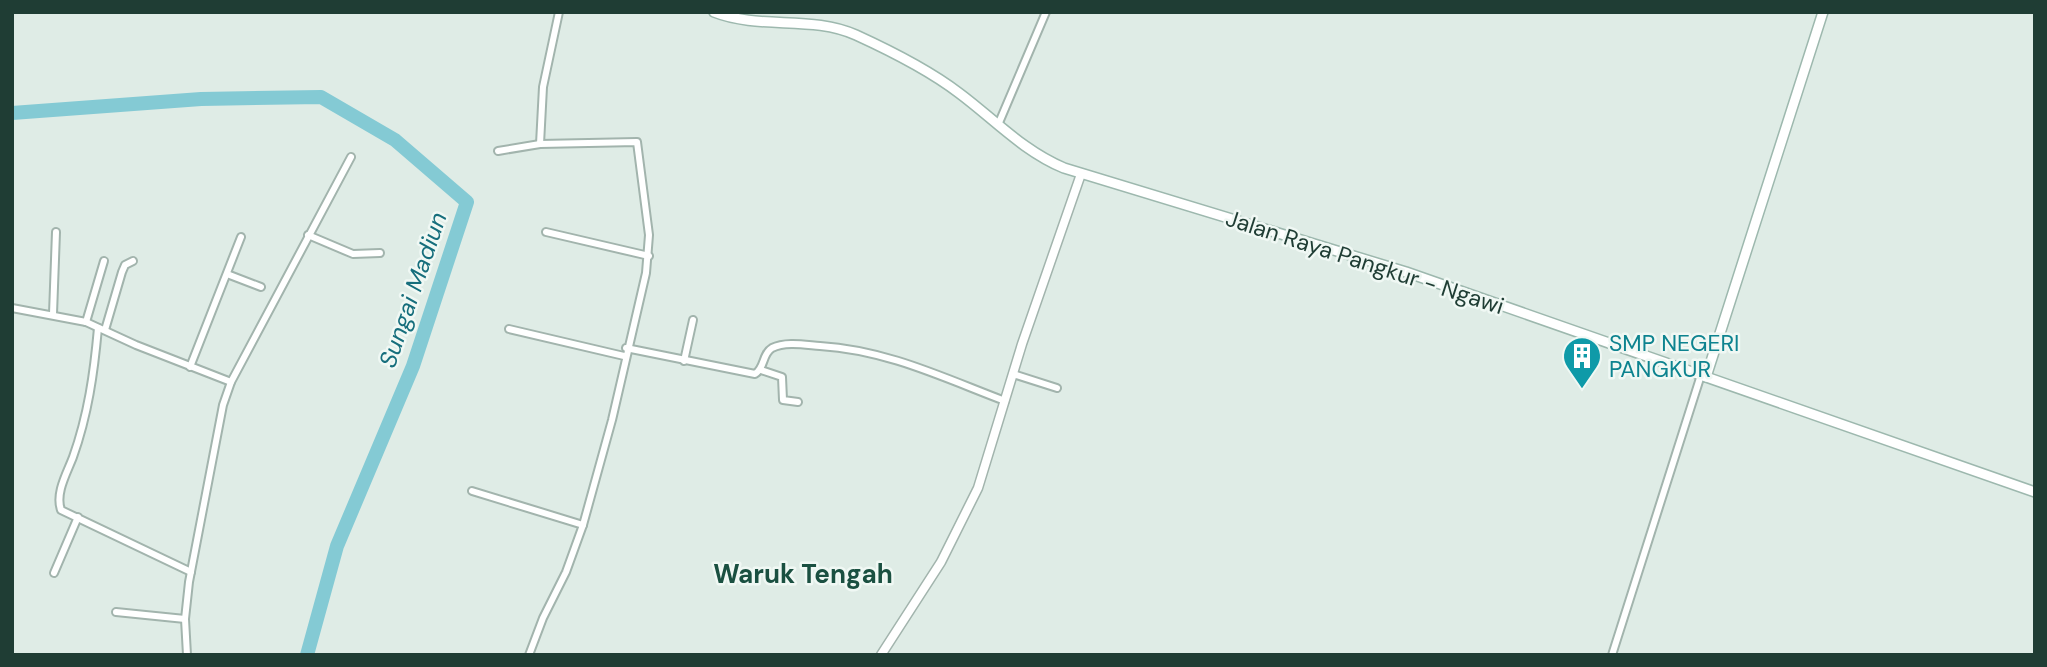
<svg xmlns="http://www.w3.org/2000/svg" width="2047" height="667" viewBox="0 0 2047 667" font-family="'DM Sans',sans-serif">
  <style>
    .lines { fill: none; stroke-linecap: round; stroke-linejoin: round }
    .river { stroke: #84cad4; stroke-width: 14 }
    .minor-casing { stroke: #a2b4ad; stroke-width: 10 }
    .tertiary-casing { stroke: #a2b4ad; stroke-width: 11 }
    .secondary-casing { stroke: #9db8ae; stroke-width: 12 }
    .minor { stroke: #fff; stroke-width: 6 }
    .tertiary { stroke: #fff; stroke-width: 8 }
    .secondary { stroke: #fff; stroke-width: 9 }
    .labels { text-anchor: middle; stroke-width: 5; stroke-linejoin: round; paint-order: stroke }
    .street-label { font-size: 23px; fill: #1f3d34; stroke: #f0f8f4 }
    .culture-label { font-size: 23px; fill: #0d838f; stroke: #f0f8f4; text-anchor: start }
    .water-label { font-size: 24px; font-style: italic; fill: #166e7c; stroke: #f0f8f4 }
    .quarter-label { font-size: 26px; font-weight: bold; fill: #1a5041; stroke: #f0f8f4 }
  </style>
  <rect width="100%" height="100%" fill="#dfece6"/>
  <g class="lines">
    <polyline class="river" points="12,113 201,99 321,97 395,140 467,202 413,366 337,546 307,655"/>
    <defs>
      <g id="minor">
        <polyline points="998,125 1046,12"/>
        <polyline points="498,151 540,144"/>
        <polyline points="546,232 649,256"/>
        <polyline points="308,235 353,254 380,253"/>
        <polyline points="227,274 261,287"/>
        <polyline points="12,308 86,322 136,345 231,382"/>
        <polyline points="53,314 56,232"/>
        <polyline points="86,322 104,261"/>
        <path d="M98 328C94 373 88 415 73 457 67 473 55 493 61 510L191 572"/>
        <polyline points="509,329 624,356"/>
        <polyline points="105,330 122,272 125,265 133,261"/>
        <path d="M626 348 755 374C765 368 762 354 772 348 786 341 806 345 820 346 887 350 944 378 1005 401"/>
        <polyline points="684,361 693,320"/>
        <polyline points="190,367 241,237"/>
        <polyline points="761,370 782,377 783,400 798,402"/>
        <polyline points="1013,374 1057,388"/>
        <polyline points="472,491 583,525"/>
        <polyline points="54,573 78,517"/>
        <polyline points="116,612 185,619"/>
        <polyline points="187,655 185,619 189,582 223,405 231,382 351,157"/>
        <polyline points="529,655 543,618 566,572 583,525 612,420 646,273 649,235 637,142 540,144 543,87 559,12"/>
        <polyline points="1612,655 1701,375"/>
      </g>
      <polyline id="tertiary" points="881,655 941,562 978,488 1022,344 1081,174"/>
      <g id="secondary">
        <path d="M714 12C760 30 812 15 856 35 891 51 929 70 959 93 994 119 1023 151 1064 168L1406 272 2035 492"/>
        <polyline points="1706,377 1823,12"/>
      </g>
    </defs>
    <use href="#minor" class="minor-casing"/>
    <use href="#tertiary" class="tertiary-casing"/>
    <use href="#secondary" class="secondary-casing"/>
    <use href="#minor" class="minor"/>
    <use href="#tertiary" class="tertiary"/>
    <use href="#secondary" class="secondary"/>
  </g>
  <defs>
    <symbol id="building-pin" viewBox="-11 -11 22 30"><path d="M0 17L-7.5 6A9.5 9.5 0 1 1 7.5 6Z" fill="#0f9aa8" stroke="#f0f8f4"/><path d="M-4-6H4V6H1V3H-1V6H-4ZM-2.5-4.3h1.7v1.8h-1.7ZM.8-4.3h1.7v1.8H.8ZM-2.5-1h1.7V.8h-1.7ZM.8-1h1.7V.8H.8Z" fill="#fff"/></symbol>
  </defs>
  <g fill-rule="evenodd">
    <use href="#building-pin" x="1560" y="334" width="44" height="60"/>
  </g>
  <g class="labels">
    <g class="street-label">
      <text transform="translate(1365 262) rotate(18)" y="8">Jalan Raya Pangkur - Ngawi</text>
    </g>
    <g class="culture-label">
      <text x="1609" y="351">SMP NEGERI<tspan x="1609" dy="26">PANGKUR</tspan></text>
    </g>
    <g class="water-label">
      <text transform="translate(413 290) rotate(-71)" y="8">Sungai Madiun</text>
    </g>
    <g class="quarter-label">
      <text x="803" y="583">Waruk Tengah</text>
    </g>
  </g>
  <rect width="2047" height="667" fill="none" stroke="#1f3d34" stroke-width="28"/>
</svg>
